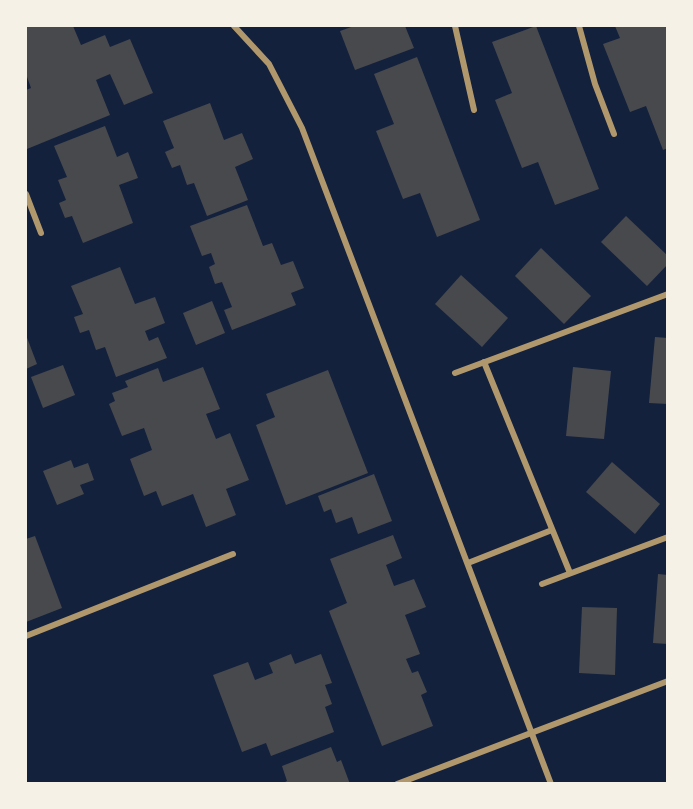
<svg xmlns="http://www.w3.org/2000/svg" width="693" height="809" viewBox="0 0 693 809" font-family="'Space Grotesk',sans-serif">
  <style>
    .building { fill: #48494c }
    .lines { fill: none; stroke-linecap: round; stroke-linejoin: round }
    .minor { stroke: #b1986c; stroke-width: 6 }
  </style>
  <rect width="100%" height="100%" fill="#14213d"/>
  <g class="building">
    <polygon points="26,26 73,26 81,45 105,35 110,47 130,39 153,93 124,105 110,74 96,80 110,115 27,149 26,90 31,88 26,74"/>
    <polygon points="354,26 405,26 414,48 355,70 340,31"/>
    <polygon points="536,26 599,189 555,205 538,162 522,168 495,100 512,93 492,42"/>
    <polygon points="615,26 665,26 668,31 668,148 663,150 646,106 630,112 603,44 620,38"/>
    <polygon points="417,57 480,220 437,237 420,193 403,199 376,131 394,124 374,74"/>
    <polygon points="210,103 224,140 242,133 253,159 235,167 248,200 207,216 194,183 187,185 180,165 172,168 165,152 174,148 163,121"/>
    <polygon points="105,126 117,157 128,152 138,178 119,185 133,223 83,243 72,216 65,218 59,203 66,200 58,180 67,177 54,146"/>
    <polygon points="247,205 263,246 272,243 281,265 293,261 304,288 291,293 296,305 232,330 224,310 232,307 222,282 215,284 209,267 215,264 211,253 202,256 190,226"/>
    <polygon points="626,216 668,256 668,264 647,286 601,242"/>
    <polygon points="541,248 591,296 564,324 515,276"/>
    <polygon points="120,267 135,304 155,297 165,323 145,331 149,341 158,337 167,358 116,377 105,347 96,350 89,330 80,333 74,317 83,314 71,286"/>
    <polygon points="461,275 508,318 482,347 435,304"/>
    <polygon points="212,301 225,333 196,345 183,313"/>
    <polygon points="26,335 37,364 26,369"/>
    <polygon points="655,337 668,338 668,404 649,403"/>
    <polygon points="63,365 75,395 43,408 31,377"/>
    <polygon points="203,367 220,409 206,414 216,439 230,433 249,480 226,489 236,515 206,527 193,494 162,506 156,491 144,496 130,459 152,450 144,428 122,436 109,404 115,401 112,393 128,387 125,381 158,368 163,382"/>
    <polygon points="573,367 611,371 604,439 566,436"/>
    <polygon points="328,370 368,473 286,505 256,425 275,417 266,394"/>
    <polygon points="71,460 74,468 88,463 94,480 80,485 84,494 57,505 43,471"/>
    <polygon points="612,462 660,504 635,534 586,492"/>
    <polygon points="374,474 392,521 358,534 352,517 336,523 331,509 324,512 318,496"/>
    <polygon points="393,535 402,558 386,565 394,586 414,579 426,607 405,615 420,654 406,659 412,673 418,671 427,692 421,695 433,726 382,746 329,611 347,603 330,559"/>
    <polygon points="35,536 62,608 26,622 26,539"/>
    <polygon points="658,574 668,575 668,644 653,643"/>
    <polygon points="582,607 617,608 615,675 579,673"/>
    <polygon points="291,654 295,664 321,654 332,683 325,685 332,704 325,707 334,732 271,756 266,743 242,752 213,675 248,662 255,680 273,673 269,663"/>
    <polygon points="331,747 337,762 341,760 350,784 281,784 287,781 282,766"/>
  </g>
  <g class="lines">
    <g class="minor">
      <polyline points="234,26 269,64 302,128 551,784"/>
      <polyline points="455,26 474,110"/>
      <polyline points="579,26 595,84 614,134"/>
      <polyline points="26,194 41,233"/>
      <polyline points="484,362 570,573"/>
      <polyline points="455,373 668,294"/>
      <polyline points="468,563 552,530"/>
      <polyline points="542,584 668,537"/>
      <polyline points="26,636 233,554"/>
      <polyline points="397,784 668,681"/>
    </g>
  </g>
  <rect width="693" height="809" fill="none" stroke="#f6f1e7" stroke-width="54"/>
</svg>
